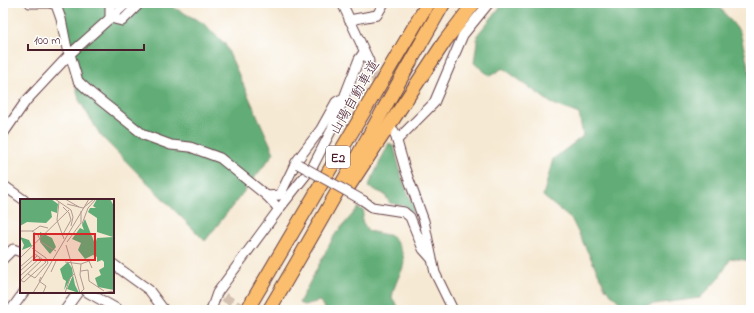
<svg xmlns="http://www.w3.org/2000/svg" width="754" height="313" viewBox="0 0 754 313" font-family="'Indie Flower','Klee One',sans-serif">
  <style>
    .forest { fill: #62ad77; stroke: #566651 }
    .lines { fill: none; stroke-linecap: round; stroke-linejoin: round }
    .minor-tunnel { stroke: #d4c1b1; stroke-width: 9; stroke-dasharray: 9 4.5; stroke-linecap: butt }
    .minor-casing { stroke: #643d44; stroke-width: 11 }
    .highway-casing { stroke: #643d44; stroke-width: 15 }
    .minor { stroke: #fff; stroke-width: 9 }
    .highway { stroke: #fbbe6e; stroke-width: 13 }
    .minor-bridge-casing { stroke: #643d44; stroke-width: 11; stroke-linecap: butt }
    .minor-bridge { stroke: #fff; stroke-width: 9 }
    .labels { text-anchor: middle; stroke-width: 3; stroke-linejoin: round; paint-order: stroke }
    .shield { fill: #fff; stroke: #80626b; stroke-width: 1 }
    .shield-label { font-size: 13px; font-weight: bold; fill: #4a1f2b }
    .street-label { font-size: 14px; fill: #4a1f2b; stroke: #fff }
    .inset-road { fill: none; stroke: #b19890; stroke-width: 1 }
    .view { fill: #d62828; fill-opacity: 0.15; stroke: #d62828; stroke-width: 2 }
    .inset-edge { fill: none; stroke: #4a1f2b; stroke-width: 2 }
  </style>
  <rect width="100%" height="100%" fill="#fff"/>
  <filter id="ink" filterUnits="userSpaceOnUse"><feTurbulence type="fractalNoise" baseFrequency=".025" numOctaves="2"/><feDisplacementMap in="SourceGraphic" scale="8" xChannelSelector="R" yChannelSelector="G"/><feConvolveMatrix kernelMatrix="1 2 1 2 8 2 1 2 1" color-interpolation-filters="sRGB"/></filter>
  <filter id="wash" filterUnits="userSpaceOnUse"><feTurbulence type="fractalNoise" baseFrequency=".012" numOctaves="4" result="noise"/><feDisplacementMap in="SourceGraphic" scale="16" xChannelSelector="R" yChannelSelector="G"/><feGaussianBlur stdDeviation="0.9" result="paint"/><feColorMatrix in="noise" values="0 0 0 0 0 0 0 0 0 0 0 0 0 0 0 0 0 1.4 0 .05"/><feComposite in="paint" operator="in"/></filter>
  <g filter="url(#wash)">
    <rect width="100%" height="100%" fill="#f6e9d3"/>
    <g class="forest">
      <polygon points="59,3 165,3 203,23 225,44 274,153 205,241 101,136 79,100"/>
      <polygon points="504,3 716,3 740,32 751,78 751,261 731,258 719,278 700,298 654,304 627,310 606,289 572,220 543,196 553,159 583,136 579,114 551,103 503,68 490,76 474,63 478,34"/>
      <polygon points="389,143 394,147 403,182 413,205 414,214 405,206 390,203 384,194 368,187"/>
      <path d="M358 208 364 211 362 221 368 231 392 236C416 268 397 267 392 298L401 310H325L320 301 304 305 299 303 334 236Z"/>
    </g>
  </g>
  <g filter="url(#ink)">
    <g class="lines">
      <g class="minor-tunnel">
        <polyline points="369,61 393,126"/>
        <polyline points="224,297 244,310"/>
      </g>
      <defs>
        <g id="minor">
          <polyline points="30,3 48,3"/>
          <polyline points="50,3 56,5 61,19 67,49 70,54 78,81 91,93 144,135 171,145 190,147 220,158 267,196 279,209"/>
          <polyline points="113,3 110,6 110,18 122,21 140,3"/>
          <polyline points="342,3 369,61"/>
          <polyline points="349,20 377,15 384,3"/>
          <polyline points="394,131 405,169 424,221 435,273 453,310"/>
          <polyline points="3,134 26,101 70,54 127,3"/>
          <polyline points="397,140 434,103 463,35 489,3"/>
          <polyline points="3,185 24,200"/>
          <polyline points="267,196 280,195 296,162 321,129 336,102 339,100"/>
          <polyline points="364,201 372,207 404,212 410,217 423,249 431,258"/>
          <polyline points="3,259 13,249 21,252"/>
          <polyline points="113,264 149,290 164,310"/>
          <polyline points="87,292 119,310"/>
          <polyline points="11,310 24,292"/>
          <polyline points="65,310 78,292"/>
          <polyline points="211,310 217,293 279,209 313,166 331,131 359,59 364,52"/>
        </g>
        <g id="highway">
          <polyline points="349,186 445,41 474,3"/>
          <polyline points="247,310 428,3"/>
          <path d="M269 310C329 209 385 105 444 3"/>
        </g>
      </defs>
      <use href="#minor" class="minor-casing"/>
      <use href="#highway" class="highway-casing"/>
      <use href="#minor" class="minor"/>
      <use href="#highway" class="highway"/>
      <defs>
        <polyline id="minor-bridge" points="298,164 364,201"/>
      </defs>
      <use href="#minor-bridge" class="minor-bridge-casing"/>
      <use href="#minor-bridge" class="minor-bridge"/>
    </g>
  </g>
  <g class="labels">
    <rect class="shield" x="326" y="146" width="24" height="22" rx="3"/>
    <g class="shield-label">
      <text x="338" y="162">E2</text>
    </g>
    <g class="street-label">
      <text transform="translate(354 97) rotate(-60)" y="5">山陽自動車道</text>
    </g>
  </g>
  <g transform="translate(20 199)">
    <rect width="94" height="94" fill="#f6e9d3"/>
    <path d="M0 0H31L38 5 37 14 31 12 32 18 26 24 7 23 0 27ZM77 0H90L94 7V91L78 88 75 79 81 76 79 71 84 68V63L82 61 77 63V58L73 56 65 60 58 51 61 44 52 40 60 29 64 31 62 26 65 20 75 45 77 39 93 38 77 33V19L68 13 70 9H76L73 7ZM20 33 32 39 36 48 30 55 20 43ZM0 38 9 41 12 47 2 51 4 46ZM48 63 52 69 53 75 44 91 46 82 43 80 40 70ZM53 76 55 86 59 94 47 90Z" fill="#62ad77"/>
    <path class="inset-road" d="M35 0 51 11 53 18 51 27M45 0 59 8M39 3 37 21 44 40M47 5 63 9 74 0M62 25 68 9 76 0M0 32H13L20 27 28 29M12 32 18 36 21 43 36 52M42 37 51 21 49 14 43 8M47 43 61 24V12M46 46 60 94M0 59 49 11M45 63 61 65 69 62 72 69M0 68 15 55 26 63 4 83 0 81M0 72 17 57M61 72 68 71 69 82 84 92M31 73 36 62M8 75 15 79 28 64 26 59 12 49M0 77 20 59M21 78 19 82 26 87 23 94M1 81 23 60M13 94 69 0M45 94 50 79 54 75M60 94 64 90 60 76 61 65M82 94 94 92"/>
    <path class="view" d="M14 35H75V61H14Z"/>
    <rect width="94" height="94" class="inset-edge"/>
  </g>
  <rect width="754" height="313" fill="none" stroke="#fff" stroke-width="16"/>
  <path d="M28 44v6h116v-6" fill="none" stroke="#4a1f2b" stroke-width="2"/>
  <text x="34" y="44" font-size="12" fill="#4a1f2b" stroke="#ffffff" stroke-width="3" paint-order="stroke">100 m</text>
</svg>
